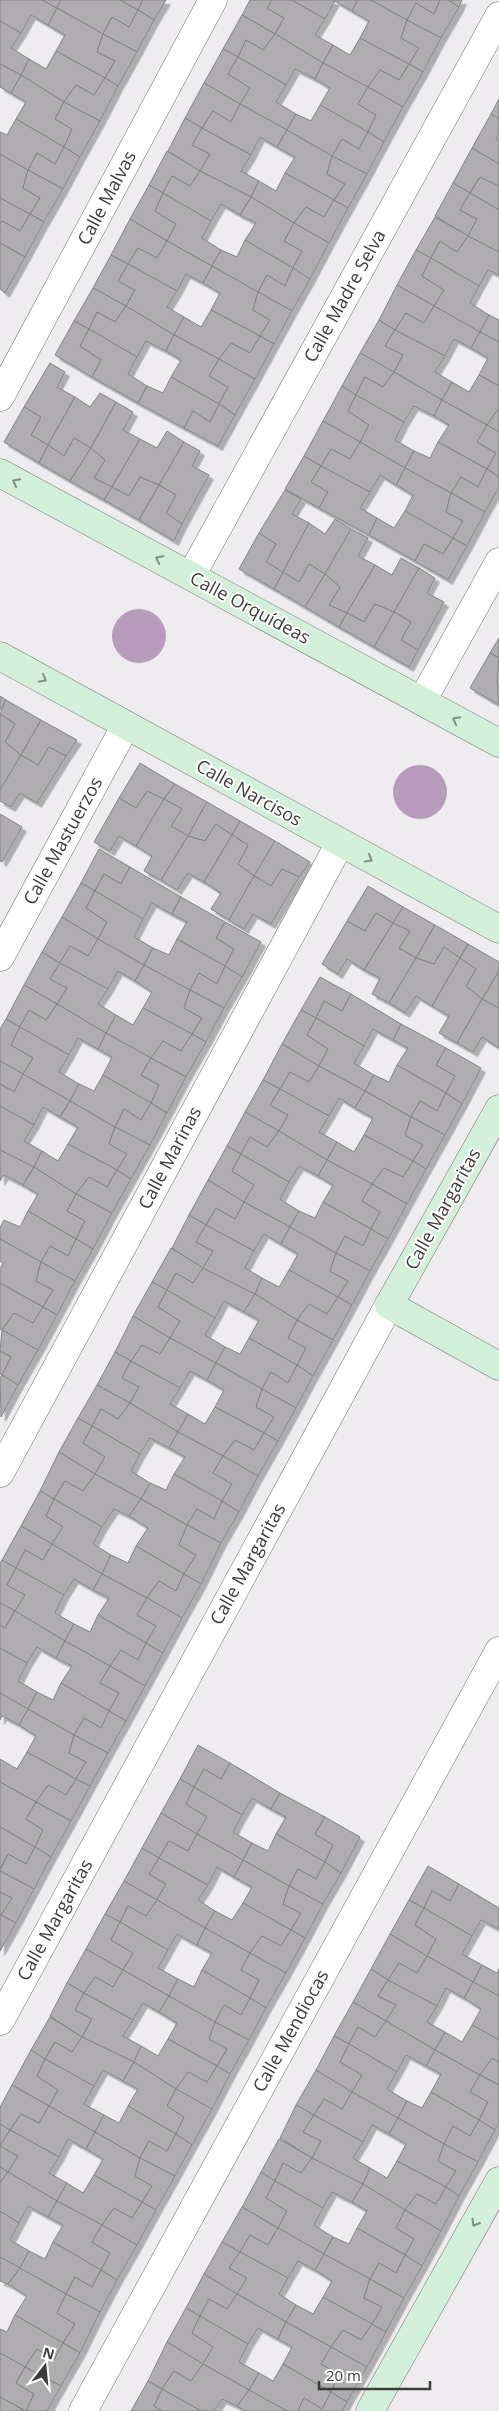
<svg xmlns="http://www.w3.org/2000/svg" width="499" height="2411" viewBox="0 0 499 2411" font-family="'Open Sans',sans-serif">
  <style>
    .water { fill: #b79cbb }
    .building { fill: #afadaf; stroke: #848285; filter: url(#shadow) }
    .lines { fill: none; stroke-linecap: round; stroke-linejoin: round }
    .street-casing { stroke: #767476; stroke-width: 29 }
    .secondary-casing { stroke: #767476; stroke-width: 29 }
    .street { stroke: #fff; stroke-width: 28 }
    .secondary { stroke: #d3f0db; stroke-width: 28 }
    .oneway { stroke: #808d84 }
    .labels { text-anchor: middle; stroke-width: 4; stroke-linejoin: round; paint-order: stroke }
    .street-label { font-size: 18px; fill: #3d3c3d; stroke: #fff }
  </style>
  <defs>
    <filter id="shadow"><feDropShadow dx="4.5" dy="4.5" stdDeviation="0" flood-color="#0004"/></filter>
  </defs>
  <rect width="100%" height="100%" fill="#eeecef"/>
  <g class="water">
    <circle cx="139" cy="636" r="27"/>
    <circle cx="420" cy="792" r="27"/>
  </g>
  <g class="building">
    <polygon points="0,0 42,0 57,8 48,25 31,15 21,33 0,21"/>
    <polygon points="42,0 61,0 57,8"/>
    <polygon points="61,0 120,0 138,10 129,27 112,17 103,34 57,8"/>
    <polygon points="120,0 143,0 138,10"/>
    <polygon points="143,0 166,0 154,20 138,10"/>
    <polygon points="250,0 272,0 267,8 284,18 275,34 242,15"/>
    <polygon points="272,0 292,0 325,19 315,35 333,45 323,63 275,34 284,18 267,8"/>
    <polygon points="292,0 358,0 352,11 335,1 325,19"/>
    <polygon points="358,0 371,0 407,20 401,38 419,48 409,64 360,38 369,21 352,11"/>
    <polygon points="371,0 440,0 434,14 416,3 407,20"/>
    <polygon points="440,0 448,0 459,7 441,38 407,20 416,3 434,14"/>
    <polygon points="448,0 462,0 459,7"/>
    <polygon points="57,8 103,34 97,52 115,61 105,78 56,51 65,35 48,25"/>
    <polygon points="138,10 154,20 137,52 103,34 112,17 129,27"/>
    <polygon points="242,15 275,34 263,50 246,40 238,57 223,49"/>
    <polygon points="407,20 441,38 423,72 409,64 419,48 401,38"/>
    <polygon points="0,21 21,33 11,48 29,59 21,75 0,64"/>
    <polygon points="103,34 137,52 118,86 105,78 115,61 97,52"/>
    <polygon points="275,34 323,63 315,79 295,69 286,85 238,57 246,40 263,50"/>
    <polygon points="360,38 409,64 399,80 380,70 368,87 323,63 333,45 350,55"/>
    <polygon points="223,49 238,57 228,74 250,88 240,104 204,83"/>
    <polygon points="56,51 105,78 94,95 76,85 64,102 21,75 29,59 46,69"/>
    <polygon points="238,57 286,85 276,102 296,114 287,130 240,104 250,88 228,74"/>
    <polygon points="323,63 368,87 358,104 376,115 368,132 320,105 330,88 315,79"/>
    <polygon points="0,64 21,75 11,93 0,87"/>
    <polygon points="409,64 423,72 403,107 368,87 380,70 399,80"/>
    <polygon points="21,75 64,102 55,119 72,129 64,147 16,119 26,102 11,93"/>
    <polygon points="105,78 118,86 100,121 64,102 76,85 94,95"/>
    <polygon points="204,83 240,104 231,122 213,111 202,128 185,118"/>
    <polygon points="368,87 403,107 384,142 368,132 376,115 358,104"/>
    <polygon points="499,99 499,119 491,114"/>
    <polygon points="64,102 100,121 80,157 64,147 72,129 55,119"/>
    <polygon points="240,104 287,130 277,147 260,137 251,155 202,128 213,111 231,122"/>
    <polygon points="320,105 368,132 359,149 342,139 332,156 287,130 296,114 311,121"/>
    <polygon points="491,114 499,119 499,134 496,139 499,141 499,164 472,148"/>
    <polygon points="185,118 202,128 192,145 210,154 200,171 168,151"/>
    <polygon points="16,119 64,147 55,164 37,153 28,170 0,154 0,132 7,135"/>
    <polygon points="202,128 251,155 241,171 259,181 251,197 200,171 210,154 192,145"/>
    <polygon points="287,130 332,156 327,174 345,184 334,200 285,173 295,157 277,147"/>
    <polygon points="368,132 384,142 367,174 332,156 342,139 359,149"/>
    <polygon points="64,147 80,157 63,189 28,170 37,153 55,164"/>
    <polygon points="472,148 499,164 499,187 480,177 470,193 453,183"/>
    <polygon points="167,151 200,171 190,186 172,176 163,193 149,185"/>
    <polygon points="0,154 28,170 23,188 40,198 30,214 0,198"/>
    <polygon points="332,156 367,174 348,208 334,200 345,184 327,174"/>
    <polygon points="28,170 63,189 44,222 30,214 40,198 23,188"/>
    <polygon points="200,171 251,197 240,215 221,204 211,221 163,193 172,176 190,186"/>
    <polygon points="285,173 334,200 324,217 306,207 294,223 251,197 259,181 276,191"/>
    <polygon points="480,177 499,186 499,210 470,193"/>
    <polygon points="453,183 470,193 460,210 477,219 468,236 435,216"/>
    <polygon points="149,185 163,193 155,211 176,224 167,241 130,219"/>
    <polygon points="163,193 211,221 202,238 221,250 212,266 167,241 176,224 155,211"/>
    <polygon points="470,193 499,210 499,252 468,236 477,219 460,210"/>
    <polygon points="251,197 294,223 284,241 302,251 293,268 245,240 256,223 240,215"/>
    <polygon points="0,198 30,214 20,231 2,221 0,223"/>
    <polygon points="334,200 348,208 329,243 294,223 306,207 324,217"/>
    <polygon points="30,214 44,222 25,257 0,243 0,223 2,221 20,231"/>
    <polygon points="435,217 468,236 457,252 440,241 431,258 416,250"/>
    <polygon points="130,219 167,241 157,258 138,248 128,264 111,255"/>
    <polygon points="294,223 329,243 310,279 293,268 302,251 284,241"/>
    <polygon points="468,236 499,252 499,275 488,270 479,286 431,258 440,241 457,252"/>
    <polygon points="245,240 293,268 285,286 267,275 258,292 212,266 221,250 237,257"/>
    <polygon points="167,241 212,266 203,283 186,274 177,291 128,264 138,248 157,258"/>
    <polygon points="0,243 25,257 5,293 0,289"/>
    <polygon points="416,250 431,258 422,276 444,290 434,306 397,285"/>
    <polygon points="111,255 128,264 118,281 135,290 126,306 93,288"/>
    <polygon points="431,258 479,286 470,303 489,315 480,332 434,306 444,290 422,276"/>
    <polygon points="128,264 177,291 167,307 184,317 174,335 126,306 135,290 118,281"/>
    <polygon points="212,266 258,292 253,310 270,320 260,336 211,310 220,293 203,283"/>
    <polygon points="293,268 310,279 292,311 258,292 267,275 285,286"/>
    <polygon points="397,285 434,306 424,323 406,313 395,330 379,320"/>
    <polygon points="93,288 126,306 115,322 97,312 89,329 74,321"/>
    <polygon points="258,292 292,311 274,344 260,336 270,320 253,310"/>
    <polygon points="126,306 174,335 166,351 146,341 137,357 89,329 97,312 115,322"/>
    <polygon points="434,306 480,332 471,348 454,339 445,356 395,330 406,313 424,323"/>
    <polygon points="211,310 260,336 250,353 231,343 219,359 174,335 184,317 201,327"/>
    <polygon points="489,315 499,320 499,342 480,332"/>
    <polygon points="379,320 395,330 385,346 403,355 394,372 360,353"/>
    <polygon points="74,321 89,329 80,346 101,360 92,377 55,355"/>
    <polygon points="89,329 137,357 128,374 147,386 138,403 92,377 101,360 80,346"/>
    <polygon points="395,330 445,356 435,372 452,382 442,400 394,372 403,355 385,346"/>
    <polygon points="480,332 499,342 499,386 479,375 488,358 471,348"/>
    <polygon points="174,335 219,359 209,376 228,387 219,404 171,377 181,360 166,351"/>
    <polygon points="260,336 274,344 255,379 219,359 231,343 250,353"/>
    <polygon points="360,353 394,372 383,387 365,377 356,395 342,386"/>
    <polygon points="219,359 255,379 235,415 219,404 228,387 209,376"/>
    <polygon points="50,363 65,372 57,387 75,397 48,445 31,435 41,417 24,407"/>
    <polygon points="394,372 442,400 434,416 414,406 404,422 356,395 365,377 383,387"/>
    <polygon points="479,375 499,386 499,408 487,425 442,400 452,382 469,392"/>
    <polygon points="171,377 219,404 210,422 193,411 184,428 138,403 147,386 163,393"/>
    <polygon points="342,386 356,395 348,411 369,425 360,442 323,421"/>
    <polygon points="100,393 116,402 91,448 74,438 64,456 48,445 75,397 90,407"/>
    <polygon points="356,395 404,422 395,440 414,451 405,468 360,442 369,425 348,411"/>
    <polygon points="442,400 487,425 477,442 496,453 487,469 438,442 449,425 434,416"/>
    <polygon points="116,402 133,412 123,430 140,439 112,487 94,478 105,460 91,448"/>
    <polygon points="219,404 235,415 218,446 184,428 193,411 210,422"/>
    <polygon points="24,407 41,417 31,435 48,445 39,463 4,442"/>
    <polygon points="499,408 499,432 487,425"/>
    <polygon points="323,421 360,442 350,459 331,449 321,466 304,456"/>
    <polygon points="487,425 499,432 499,477 487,469 496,453 477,442"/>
    <polygon points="167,431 184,442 159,485 140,477 129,496 112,487 140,439 157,448"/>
    <polygon points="74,438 91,448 70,481 39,463 48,445 64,456"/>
    <polygon points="184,442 200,451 192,466 209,475 182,524 166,513 176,495 159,485"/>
    <polygon points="360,442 405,468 396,485 380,475 370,492 321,466 331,449 350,459"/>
    <polygon points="438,442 487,469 478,487 461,477 451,493 405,468 414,451 430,458"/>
    <polygon points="91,448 105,460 94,478 112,487 104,500 70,481"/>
    <polygon points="304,456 321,466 311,482 328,492 319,508 285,489"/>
    <polygon points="321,466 370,492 360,508 377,518 369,535 319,508 328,492 311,482"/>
    <polygon points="405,468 451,493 446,512 463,521 453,538 405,511 413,495 396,485"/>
    <polygon points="487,469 499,477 499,487 485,512 451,493 461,477 478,487"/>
    <polygon points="140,477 159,485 139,520 104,500 112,487 129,496"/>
    <polygon points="159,485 176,495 166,513 182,524 174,541 139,520"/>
    <polygon points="285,490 301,499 292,514 309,523 283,572 266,562 276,544 259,533"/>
    <polygon points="451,493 485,512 467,546 453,538 463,521 446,512"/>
    <polygon points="405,511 453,538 443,554 424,544 415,561 369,535 377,518 394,528"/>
    <polygon points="335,519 351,529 325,574 309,564 299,582 283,572 309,523 325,534"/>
    <polygon points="351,529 368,538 358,556 375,565 347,613 329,605 340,587 325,574"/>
    <polygon points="259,533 276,544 266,562 283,572 274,589 239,569"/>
    <polygon points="453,538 467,546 448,580 415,561 424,544 443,554"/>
    <polygon points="401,558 419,568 394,612 375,604 364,622 347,613 375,565 392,575"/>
    <polygon points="309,564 325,574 305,607 274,589 283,572 299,582"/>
    <polygon points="419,568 435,578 427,593 444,602 418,650 401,640 411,622 394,612"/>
    <polygon points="325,574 340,587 329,605 347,613 339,627 305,607"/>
    <polygon points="375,604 394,612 374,647 339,627 347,613 364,622"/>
    <polygon points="394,612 411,622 401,640 418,650 409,667 374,647"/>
    <polygon points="499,638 499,658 490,653"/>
    <polygon points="490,653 499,658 497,681 499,705 470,688"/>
    <polygon points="0,696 6,700 0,710"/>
    <polygon points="6,700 41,720 21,755 5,742 15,724 0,714"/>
    <polygon points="0,714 15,724 5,742 21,755 0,790"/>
    <polygon points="41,720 77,740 66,756 49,747 38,765 21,755"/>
    <polygon points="49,747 66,756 37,803 20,793 11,807 0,801 0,790 21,755 38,765"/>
    <polygon points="140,763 175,784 164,799 147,791 136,808 119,798"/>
    <polygon points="175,784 207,802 188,836 171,826 182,809 164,799"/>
    <polygon points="147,791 164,799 136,846 119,836 110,851 94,842 119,798 136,808"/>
    <polygon points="164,799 182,809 171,826 188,836 161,880 144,871 152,856 136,846"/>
    <polygon points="207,802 240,821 232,835 216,824 205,841 188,836"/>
    <polygon points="0,814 22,827 2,862 0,861"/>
    <polygon points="240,821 275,841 254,876 238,864 248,845 232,835"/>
    <polygon points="216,824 232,835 204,882 188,873 177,890 161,880 188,836 205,841"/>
    <polygon points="232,835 248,845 238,864 254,876 229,920 211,909 221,893 204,882"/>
    <polygon points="275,841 310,862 299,877 282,869 271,886 254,876"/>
    <polygon points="99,849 130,867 121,884 104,874 95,891 81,883"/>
    <polygon points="130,867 181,897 172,914 152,903 143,919 95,891 104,874 121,884"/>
    <polygon points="282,869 299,877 271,924 253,914 244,929 229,920 254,876 271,886"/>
    <polygon points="81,883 95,891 86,908 107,922 98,939 62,917"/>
    <polygon points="368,886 403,907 393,923 376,913 365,931 347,921"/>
    <polygon points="95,891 143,919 134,937 153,948 144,965 98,939 107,922 86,908"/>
    <polygon points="181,897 225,922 216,938 234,949 225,966 177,939 187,922 172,914"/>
    <polygon points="403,907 435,925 416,958 399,948 410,931 393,923"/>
    <polygon points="376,913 393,923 364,970 347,959 338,974 322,964 347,921 365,931"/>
    <polygon points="62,917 98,939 88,956 70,946 60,963 42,952"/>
    <polygon points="225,922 261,942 242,977 225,966 234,949 216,938"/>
    <polygon points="393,923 410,931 399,948 416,958 389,1003 372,994 380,978 364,970"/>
    <polygon points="435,925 468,944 460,958 444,947 434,964 416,958"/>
    <polygon points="98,939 144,965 135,981 118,971 108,989 60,963 70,946 88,956"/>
    <polygon points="177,939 225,966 217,984 199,973 190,990 144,965 153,948 169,955"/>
    <polygon points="468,944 499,962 499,971 482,999 466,986 476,969 460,958"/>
    <polygon points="444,947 460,958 432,1006 416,996 405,1013 389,1003 416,958 434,964"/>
    <polygon points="42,952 60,963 50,979 67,988 57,1004 24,985"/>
    <polygon points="460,958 476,969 466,986 482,999 457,1043 439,1033 449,1016 432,1006"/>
    <polygon points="60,963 108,989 98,1004 116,1015 106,1033 57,1004 67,988 50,979"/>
    <polygon points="144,965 190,990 184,1008 202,1018 192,1034 143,1008 152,992 135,981"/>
    <polygon points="225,966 242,977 224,1008 190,990 199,973 217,984"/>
    <polygon points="499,971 499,1008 482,999"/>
    <polygon points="320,977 351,994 342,1011 324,1001 316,1018 301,1010"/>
    <polygon points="24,985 57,1004 46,1020 29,1010 20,1027 6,1019"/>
    <polygon points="190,990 224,1008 206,1042 192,1034 202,1018 184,1008"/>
    <polygon points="351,994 401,1024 393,1040 373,1029 364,1046 316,1018 324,1001 342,1011"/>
    <polygon points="482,999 499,1008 499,1048 482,1037 473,1052 457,1043"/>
    <polygon points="57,1004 106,1033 98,1049 78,1038 69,1055 20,1027 29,1010 46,1020"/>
    <polygon points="143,1008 192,1034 181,1051 163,1041 151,1058 106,1033 116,1015 133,1025"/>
    <polygon points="301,1010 316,1018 307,1035 328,1049 319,1066 282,1044"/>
    <polygon points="316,1018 364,1046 354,1063 374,1075 365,1091 319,1066 328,1049 307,1035"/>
    <polygon points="6,1019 20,1027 11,1045 33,1058 23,1074 0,1061 0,1029"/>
    <polygon points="401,1024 446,1048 436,1065 455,1076 446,1093 397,1065 408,1048 393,1040"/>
    <polygon points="20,1027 69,1055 59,1072 79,1084 70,1101 23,1074 33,1058 11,1045"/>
    <polygon points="106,1033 151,1058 141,1075 159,1085 151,1103 103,1075 112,1057 98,1049"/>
    <polygon points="192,1034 206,1042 186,1077 151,1058 163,1041 181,1051"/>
    <polygon points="282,1044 319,1066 309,1082 290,1072 280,1089 263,1080"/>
    <polygon points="446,1048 481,1068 462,1104 446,1093 455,1076 436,1065"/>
    <polygon points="151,1058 186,1077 167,1113 151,1103 159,1085 141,1075"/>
    <polygon points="0,1061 23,1074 14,1092 0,1084"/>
    <polygon points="397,1065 446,1093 437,1111 420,1101 411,1117 365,1091 374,1075 389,1082"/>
    <polygon points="319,1066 365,1091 355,1108 339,1098 329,1116 280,1089 290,1072 309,1082"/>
    <polygon points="23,1074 70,1101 60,1117 43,1107 34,1125 0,1106 0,1084 14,1092"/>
    <polygon points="103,1075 151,1103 141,1120 124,1109 115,1127 70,1101 79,1084 94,1091"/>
    <polygon points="263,1080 280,1089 270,1105 288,1115 279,1131 245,1112"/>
    <polygon points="280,1089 329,1116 319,1132 337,1142 327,1160 279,1131 288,1115 270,1105"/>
    <polygon points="365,1091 411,1117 405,1135 423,1145 413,1161 364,1135 373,1118 355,1108"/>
    <polygon points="446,1093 462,1104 445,1135 411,1117 420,1101 437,1111"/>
    <polygon points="70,1101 115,1127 109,1144 127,1154 117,1170 68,1144 78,1127 60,1117"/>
    <polygon points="151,1103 167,1113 150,1145 115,1127 124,1109 141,1120"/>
    <polygon points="0,1106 34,1125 24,1141 42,1151 34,1167 0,1150"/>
    <polygon points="245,1112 279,1131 267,1147 250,1137 241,1154 227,1146"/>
    <polygon points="411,1117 445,1135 426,1169 413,1161 423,1145 405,1135"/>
    <polygon points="115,1127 150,1145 131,1179 117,1170 127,1154 109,1144"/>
    <polygon points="279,1131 327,1160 318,1176 299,1166 289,1182 241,1154 250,1137 267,1147"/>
    <polygon points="364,1135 413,1161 403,1177 384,1168 372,1184 327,1160 337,1142 354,1152"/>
    <polygon points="68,1144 117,1170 107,1187 89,1177 76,1194 34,1167 42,1151 58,1161"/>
    <polygon points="227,1146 241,1154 232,1171 254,1185 244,1202 208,1180"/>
    <polygon points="0,1150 34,1167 23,1185 4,1175 0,1181"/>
    <polygon points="241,1154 289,1182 280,1199 299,1211 290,1227 244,1202 254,1185 232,1171"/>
    <polygon points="327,1160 372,1184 362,1201 380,1212 371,1229 323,1202 333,1185 318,1176"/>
    <polygon points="413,1161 426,1169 407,1204 372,1184 384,1168 403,1177"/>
    <polygon points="34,1167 76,1194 67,1211 85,1221 76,1239 28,1211 38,1194 23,1185"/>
    <polygon points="117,1170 131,1179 112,1213 76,1194 89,1177 107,1187"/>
    <polygon points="208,1180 244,1202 235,1219 216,1208 206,1225 189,1215"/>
    <polygon points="372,1184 407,1204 388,1239 371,1229 380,1212 362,1201"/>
    <polygon points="76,1194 112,1213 93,1249 76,1239 85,1221 67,1211"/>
    <polygon points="244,1202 290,1227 281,1244 264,1234 254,1251 206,1225 216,1208 235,1219"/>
    <polygon points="323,1202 371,1229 363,1246 345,1236 336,1253 290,1227 299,1211 315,1218"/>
    <polygon points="28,1211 76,1239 68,1256 50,1246 41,1262 0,1239 0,1228 4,1220 20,1227"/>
    <polygon points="189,1215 206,1225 196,1242 213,1251 203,1268 172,1248"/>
    <polygon points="206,1225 254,1251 245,1268 262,1278 255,1294 203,1268 213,1251 196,1242"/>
    <polygon points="290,1227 336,1253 330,1271 348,1281 338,1297 289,1270 298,1254 281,1244"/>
    <polygon points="371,1229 388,1239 370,1271 336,1253 345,1236 363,1246"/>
    <polygon points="0,1239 41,1262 36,1281 53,1290 43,1307 0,1283 0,1269 3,1263 0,1261"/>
    <polygon points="76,1239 93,1249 75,1281 41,1262 50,1246 68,1256"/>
    <polygon points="171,1248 203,1268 193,1283 176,1273 167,1290 152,1282"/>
    <polygon points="336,1253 370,1271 352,1305 338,1297 348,1281 330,1271"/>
    <polygon points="41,1262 75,1281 57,1315 43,1307 53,1290 36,1281"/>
    <polygon points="203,1268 255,1294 244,1312 224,1301 215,1318 167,1290 176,1273 193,1283"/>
    <polygon points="289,1270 338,1297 327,1314 309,1304 297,1320 255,1294 262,1278 279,1287"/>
    <polygon points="152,1282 167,1290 158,1307 180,1321 170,1338 133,1316"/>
    <polygon points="0,1283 43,1307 33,1323 14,1313 2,1330 0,1329"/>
    <polygon points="167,1290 215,1318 205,1335 225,1347 216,1363 170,1338 180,1321 158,1307"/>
    <polygon points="255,1294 297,1320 288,1338 306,1348 297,1365 249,1338 259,1320 244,1312"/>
    <polygon points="338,1297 352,1305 333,1340 297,1320 309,1304 327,1314"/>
    <polygon points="43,1307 57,1315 38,1350 2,1330 14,1313 33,1323"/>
    <polygon points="133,1316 170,1338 160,1354 142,1345 131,1361 115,1352"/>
    <polygon points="297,1320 333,1340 313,1376 297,1365 306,1348 288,1338"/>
    <polygon points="2,1330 38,1350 18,1385 2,1375 11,1357 0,1351"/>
    <polygon points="170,1338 216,1363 207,1380 190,1371 180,1388 131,1361 142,1345 160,1354"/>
    <polygon points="249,1338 297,1365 288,1383 271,1372 262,1389 216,1363 225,1347 240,1354"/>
    <polygon points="0,1351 11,1357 2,1375 0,1374"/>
    <polygon points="115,1352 131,1361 122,1378 139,1387 130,1403 97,1385"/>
    <polygon points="131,1361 180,1388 170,1404 188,1414 178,1432 130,1403 139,1387 122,1378"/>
    <polygon points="216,1363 262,1389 256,1407 274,1417 264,1433 215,1407 224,1390 207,1380"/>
    <polygon points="297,1365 313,1376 296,1408 262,1389 271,1372 288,1383"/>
    <polygon points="2,1375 18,1385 1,1417 0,1378"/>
    <polygon points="97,1385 130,1403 118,1419 101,1409 92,1426 78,1418"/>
    <polygon points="262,1389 296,1408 278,1441 264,1433 274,1417 256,1407"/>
    <polygon points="130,1403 178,1432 169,1448 150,1438 140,1454 92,1426 101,1409 118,1419"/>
    <polygon points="215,1407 264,1433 254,1450 235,1440 223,1456 178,1432 188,1414 205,1424"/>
    <polygon points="78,1418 92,1426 83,1443 105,1457 95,1474 59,1452"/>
    <polygon points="92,1426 140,1454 131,1471 150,1483 141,1499 95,1474 105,1457 83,1443"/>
    <polygon points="178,1432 223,1456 213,1473 232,1484 222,1501 174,1474 185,1457 169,1448"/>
    <polygon points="264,1433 278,1441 258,1476 223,1456 235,1440 254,1450"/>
    <polygon points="59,1452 95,1474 83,1491 65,1481 54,1499 40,1491"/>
    <polygon points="223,1456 258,1476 239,1512 222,1501 232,1484 213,1473"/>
    <polygon points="95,1474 141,1499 129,1516 114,1509 102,1527 54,1499 65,1481 83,1491"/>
    <polygon points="174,1474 222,1501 214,1519 197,1509 187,1525 141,1499 150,1483 166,1490"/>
    <polygon points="40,1491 54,1499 46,1516 63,1527 52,1544 21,1526"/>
    <polygon points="54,1499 102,1527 93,1544 111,1555 102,1574 52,1544 63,1527 46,1516"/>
    <polygon points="141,1499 187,1525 179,1545 196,1555 184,1574 136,1546 148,1528 129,1516"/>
    <polygon points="222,1501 239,1512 221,1543 187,1525 197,1509 214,1519"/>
    <polygon points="187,1525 221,1543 201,1584 184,1574 196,1555 179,1545"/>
    <polygon points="21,1526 52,1544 43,1560 25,1550 16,1568 2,1560"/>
    <polygon points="52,1544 102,1574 93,1590 74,1579 64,1595 16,1568 25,1550 43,1560"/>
    <polygon points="136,1546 184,1574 176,1591 159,1581 147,1598 102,1574 111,1555 128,1563"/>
    <polygon points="2,1560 16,1568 7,1585 25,1595 15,1611 0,1603 0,1563"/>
    <polygon points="16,1568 64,1595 55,1613 74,1624 65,1641 15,1611 25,1595 7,1585"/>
    <polygon points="102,1574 147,1598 137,1615 156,1626 146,1643 98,1615 109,1598 93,1590"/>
    <polygon points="184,1574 201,1584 182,1618 147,1598 159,1581 176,1591"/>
    <polygon points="147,1598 182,1618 163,1653 146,1643 156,1626 137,1615"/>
    <polygon points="0,1603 15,1611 5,1628 0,1625"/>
    <polygon points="15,1611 65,1641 56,1658 37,1647 27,1663 0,1648 0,1625 5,1628"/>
    <polygon points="98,1615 146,1643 138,1660 121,1650 110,1666 65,1641 74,1624 90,1632"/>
    <polygon points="65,1641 110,1666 100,1683 119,1693 109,1711 61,1683 72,1666 56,1658"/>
    <polygon points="146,1643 163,1653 145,1686 110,1666 121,1650 138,1660"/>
    <polygon points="0,1648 27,1663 18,1681 37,1692 28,1709 0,1693"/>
    <polygon points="110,1666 145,1686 126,1721 109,1711 119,1693 100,1683"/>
    <polygon points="61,1683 109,1711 101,1728 84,1718 74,1735 28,1709 37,1692 53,1700"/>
    <polygon points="0,1693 28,1709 19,1725 2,1716 0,1720"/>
    <polygon points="28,1709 74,1735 69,1753 86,1762 76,1779 27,1752 36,1736 19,1725"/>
    <polygon points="109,1711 126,1721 108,1753 74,1735 84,1718 101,1728"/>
    <polygon points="74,1735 108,1753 90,1786 76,1779 86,1762 69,1753"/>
    <polygon points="198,1745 230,1763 221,1779 204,1769 194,1787 180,1779"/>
    <polygon points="27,1752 76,1779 66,1795 48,1785 36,1802 0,1782 0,1759 17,1769"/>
    <polygon points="230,1763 280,1793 271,1809 252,1798 242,1815 194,1787 204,1769 221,1779"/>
    <polygon points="76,1779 90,1786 71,1821 36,1802 48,1785 66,1795"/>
    <polygon points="180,1779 194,1787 186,1804 207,1817 197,1834 161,1813"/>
    <polygon points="0,1782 36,1802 26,1819 43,1830 35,1847 0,1827"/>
    <polygon points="194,1787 242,1815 233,1832 252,1843 243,1860 197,1834 207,1817 186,1804"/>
    <polygon points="280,1793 325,1817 315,1834 333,1845 325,1862 276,1834 286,1817 271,1809"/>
    <polygon points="36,1802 71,1821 51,1857 35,1847 43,1830 26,1819"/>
    <polygon points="161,1813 197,1834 188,1851 169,1841 159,1858 142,1848"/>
    <polygon points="325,1817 360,1837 341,1873 325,1862 333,1845 315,1834"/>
    <polygon points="0,1827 35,1847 26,1864 8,1854 0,1869"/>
    <polygon points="197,1834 243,1860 234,1877 217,1867 208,1885 159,1858 169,1841 188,1851"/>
    <polygon points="276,1834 325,1862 316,1879 298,1869 289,1886 243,1860 252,1843 268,1851"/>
    <polygon points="35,1847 51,1857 34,1889 0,1871 8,1854 26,1864"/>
    <polygon points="142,1848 159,1858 149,1874 166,1884 157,1900 124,1881"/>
    <polygon points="159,1858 208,1885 198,1900 215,1911 205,1928 157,1900 166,1884 149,1874"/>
    <polygon points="243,1860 289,1886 283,1904 301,1913 291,1930 243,1903 252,1887 234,1877"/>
    <polygon points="325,1862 341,1873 323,1904 289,1886 298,1869 316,1879"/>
    <polygon points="428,1866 459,1884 450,1901 432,1891 424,1908 409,1900"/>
    <polygon points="0,1871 34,1889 16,1923 1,1915 12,1898 0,1892"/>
    <polygon points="124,1881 157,1900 146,1916 128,1906 120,1922 105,1914"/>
    <polygon points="459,1884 499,1908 499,1929 481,1920 472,1936 424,1908 432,1891 450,1901"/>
    <polygon points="289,1886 323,1904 305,1938 291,1930 301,1913 283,1904"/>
    <polygon points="0,1892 12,1898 1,1915 0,1914"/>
    <polygon points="157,1900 205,1928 197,1945 177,1934 168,1950 120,1922 128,1906 146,1916"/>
    <polygon points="409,1900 424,1908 415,1925 436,1939 427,1956 390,1934"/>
    <polygon points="243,1903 291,1930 281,1946 262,1936 250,1953 205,1928 215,1911 232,1920"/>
    <polygon points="424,1908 472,1936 462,1954 482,1965 473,1982 427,1956 436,1939 415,1925"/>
    <polygon points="105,1914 120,1922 111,1940 133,1953 123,1970 86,1949"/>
    <polygon points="1,1915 16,1923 0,1951 0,1917"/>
    <polygon points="120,1922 168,1950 158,1968 178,1979 169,1996 123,1970 133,1953 111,1940"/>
    <polygon points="205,1928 250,1953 241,1970 259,1980 250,1998 202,1970 212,1953 197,1945"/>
    <polygon points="291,1930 305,1938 286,1973 250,1953 262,1936 281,1946"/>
    <polygon points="390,1934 427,1956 417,1973 399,1963 388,1980 371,1969"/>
    <polygon points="86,1949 123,1970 113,1987 95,1977 84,1993 67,1983"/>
    <polygon points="250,1953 286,1973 266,2008 250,1998 259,1980 241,1970"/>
    <polygon points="427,1956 473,1982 464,1998 446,1988 437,2006 388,1980 399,1963 417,1973"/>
    <polygon points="482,1965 497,1973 499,1969 499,1996 473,1982"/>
    <polygon points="371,1969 388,1980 378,1996 396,2005 386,2021 353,2002"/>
    <polygon points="123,1970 169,1996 159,2012 143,2003 133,2020 84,1993 95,1977 113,1987"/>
    <polygon points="202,1970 250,1998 241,2015 224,2005 215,2022 169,1996 178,1979 194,1987"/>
    <polygon points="388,1980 437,2006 427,2022 445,2032 435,2050 386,2021 396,2005 378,1996"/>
    <polygon points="473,1982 499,1996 499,2040 472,2025 481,2009 464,1998"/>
    <polygon points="67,1983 84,1993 75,2010 92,2019 82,2037 50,2016"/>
    <polygon points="84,1993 133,2020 123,2036 141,2046 134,2062 82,2037 92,2019 75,2010"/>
    <polygon points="169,1996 215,2022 209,2039 227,2049 217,2066 168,2039 177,2023 159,2012"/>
    <polygon points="250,1998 266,2008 249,2040 215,2022 224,2005 241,2015"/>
    <polygon points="353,2002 386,2021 375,2037 358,2027 349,2044 334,2036"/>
    <polygon points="50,2017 82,2037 72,2052 55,2042 45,2059 31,2050"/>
    <polygon points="386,2021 435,2050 426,2066 406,2055 397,2072 349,2044 358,2027 375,2037"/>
    <polygon points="215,2022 249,2040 230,2074 217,2066 227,2049 209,2039"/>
    <polygon points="472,2025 499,2040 499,2062 492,2058 480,2075 435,2050 445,2032 462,2042"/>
    <polygon points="334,2036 349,2044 340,2062 362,2075 352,2092 316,2070"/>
    <polygon points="82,2037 134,2062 123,2081 103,2070 94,2086 45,2059 55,2042 72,2052"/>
    <polygon points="168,2039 217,2066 207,2082 188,2072 176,2089 134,2062 141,2046 158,2056"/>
    <polygon points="349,2044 397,2072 387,2089 407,2101 398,2118 352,2092 362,2075 340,2062"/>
    <polygon points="31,2050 45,2059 37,2076 58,2090 49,2106 12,2085"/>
    <polygon points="435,2050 480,2075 470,2092 488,2102 479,2120 431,2092 441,2074 426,2066"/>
    <polygon points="492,2058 499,2062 499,2085 480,2075"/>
    <polygon points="45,2059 94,2086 84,2104 104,2115 95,2132 49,2106 58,2090 37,2076"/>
    <polygon points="134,2062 176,2089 167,2106 184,2117 176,2134 128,2106 138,2089 123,2081"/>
    <polygon points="217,2066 230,2074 212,2109 176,2089 188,2072 207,2082"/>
    <polygon points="316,2070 352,2092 342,2109 324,2099 314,2115 296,2105"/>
    <polygon points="480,2075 499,2085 499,2124 495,2130 479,2120 488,2102 470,2092"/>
    <polygon points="12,2085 49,2106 39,2123 21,2114 10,2130 0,2124 0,2107"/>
    <polygon points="176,2089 212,2109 192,2145 176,2134 184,2117 167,2106"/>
    <polygon points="352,2092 398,2118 389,2134 372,2125 363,2142 314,2115 324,2099 342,2109"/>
    <polygon points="431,2092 479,2120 470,2136 453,2126 444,2144 398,2118 407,2101 422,2108"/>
    <polygon points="296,2105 314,2115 303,2132 321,2141 312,2158 280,2138"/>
    <polygon points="49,2106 95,2132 86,2149 68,2139 59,2157 10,2130 21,2114 39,2123"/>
    <polygon points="128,2106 176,2134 167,2151 149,2141 140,2158 95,2132 104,2115 119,2123"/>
    <polygon points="314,2115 363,2142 353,2158 370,2168 363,2184 312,2158 321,2141 303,2132"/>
    <polygon points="398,2118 444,2144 438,2161 456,2171 446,2187 397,2161 406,2144 389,2134"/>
    <polygon points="479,2120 495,2130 478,2162 444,2144 453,2126 470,2136"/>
    <polygon points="0,2124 10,2130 0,2146 18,2156 8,2172 0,2167"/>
    <polygon points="10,2130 59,2157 49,2173 67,2183 57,2201 8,2172 18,2156 0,2146"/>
    <polygon points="95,2132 140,2158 135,2176 152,2186 142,2202 94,2175 103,2159 86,2149"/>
    <polygon points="176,2134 192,2145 175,2176 140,2158 149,2141 167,2151"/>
    <polygon points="279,2139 312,2158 301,2173 283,2163 275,2181 261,2172"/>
    <polygon points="444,2144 478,2162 459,2196 446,2187 456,2171 438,2161"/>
    <polygon points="140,2158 175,2176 156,2210 142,2202 152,2186 135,2176"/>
    <polygon points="312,2158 363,2184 352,2202 332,2192 323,2208 275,2181 283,2163 301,2173"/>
    <polygon points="397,2161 446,2187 436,2204 417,2194 405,2210 363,2184 370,2168 387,2178"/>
    <polygon points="0,2167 8,2172 0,2183"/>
    <polygon points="8,2172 57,2201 48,2217 28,2206 19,2223 0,2211 0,2183"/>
    <polygon points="261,2172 275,2181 266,2198 287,2211 278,2228 242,2207"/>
    <polygon points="94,2175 142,2202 132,2218 114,2208 102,2225 57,2201 67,2183 83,2193"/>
    <polygon points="275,2181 323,2208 314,2225 333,2237 324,2254 278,2228 287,2211 266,2198"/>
    <polygon points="363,2184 405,2210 396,2228 414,2239 405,2255 357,2228 367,2211 352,2202"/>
    <polygon points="446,2187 459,2196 441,2231 405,2210 417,2194 436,2204"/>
    <polygon points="57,2201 102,2225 92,2242 110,2253 101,2270 53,2242 63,2225 48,2217"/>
    <polygon points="142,2202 156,2210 137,2245 102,2225 114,2208 132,2218"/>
    <polygon points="242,2207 278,2228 268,2245 250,2235 240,2252 222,2242"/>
    <polygon points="405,2210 441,2231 422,2266 405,2255 414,2239 396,2228"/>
    <polygon points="0,2211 19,2223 10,2240 29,2251 20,2268 0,2257"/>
    <polygon points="102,2225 137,2245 117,2280 101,2270 110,2253 92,2242"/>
    <polygon points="278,2228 324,2254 315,2270 298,2261 288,2278 240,2252 250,2235 268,2245"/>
    <polygon points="357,2228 405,2255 396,2273 379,2263 370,2279 324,2254 333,2237 349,2244"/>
    <polygon points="53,2242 101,2270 92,2287 75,2277 66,2294 20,2268 29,2251 45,2259"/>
    <polygon points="222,2242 240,2252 229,2268 247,2278 237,2294 204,2274"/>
    <polygon points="240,2252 288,2278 279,2294 296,2305 286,2322 237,2294 247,2278 229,2268"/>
    <polygon points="324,2254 370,2279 364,2298 382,2307 372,2324 323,2297 332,2281 315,2270"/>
    <polygon points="405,2255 422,2266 404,2298 370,2279 379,2263 396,2273"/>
    <polygon points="0,2257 20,2268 8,2284 0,2281"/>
    <polygon points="20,2268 66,2294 57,2313 75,2324 63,2343 15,2315 27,2296 8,2284"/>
    <polygon points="101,2270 117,2280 100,2312 66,2294 75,2277 92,2287"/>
    <polygon points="204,2274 237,2294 227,2309 209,2299 200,2316 186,2308"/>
    <polygon points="370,2279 404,2298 386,2332 372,2324 382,2307 364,2298"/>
    <polygon points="66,2294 100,2312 80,2353 63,2343 75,2324 57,2313"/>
    <polygon points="237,2294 286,2322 278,2339 258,2328 248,2344 200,2316 209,2299 227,2309"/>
    <polygon points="323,2297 372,2324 361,2340 343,2330 331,2347 286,2322 296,2305 313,2314"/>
    <polygon points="186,2308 200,2316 192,2333 213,2347 203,2364 167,2342"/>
    <polygon points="15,2315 63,2343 54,2360 37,2349 25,2367 0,2353 0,2329 7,2332"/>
    <polygon points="200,2316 248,2344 239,2362 259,2373 249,2390 203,2364 213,2347 192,2333"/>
    <polygon points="286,2322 331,2347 321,2364 339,2374 331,2392 283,2364 292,2347 278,2339"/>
    <polygon points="372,2324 386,2332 367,2367 331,2347 343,2330 361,2340"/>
    <polygon points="167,2342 203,2364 191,2381 174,2371 162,2389 148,2381"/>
    <polygon points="63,2343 80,2353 61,2386 25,2367 37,2349 54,2360"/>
    <polygon points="331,2347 367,2367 347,2402 331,2392 339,2374 321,2364"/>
    <polygon points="0,2353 25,2367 16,2383 34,2394 26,2411 0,2397"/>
    <polygon points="203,2364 249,2390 237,2406 222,2399 214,2411 201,2411 162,2389 174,2371 191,2381"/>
    <polygon points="283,2364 331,2392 322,2409 304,2398 298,2411 287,2411 249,2390 259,2373 273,2381"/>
    <polygon points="25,2367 61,2386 47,2411 26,2411 34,2394 16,2383"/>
    <polygon points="148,2381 162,2389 154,2406 162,2411 131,2411"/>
    <polygon points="162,2389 201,2411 162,2411 154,2406"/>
    <polygon points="249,2390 287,2411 245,2411 237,2406"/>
    <polygon points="331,2392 347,2402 342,2411 298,2411 304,2398 322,2409"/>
    <polygon points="0,2397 25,2411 0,2411"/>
  </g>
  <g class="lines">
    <defs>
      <g id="street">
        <polyline points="0,397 213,0"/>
        <polyline points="191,576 499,16"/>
        <polyline points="422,701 499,562"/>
        <polyline points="0,957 126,725"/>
        <polyline points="0,1473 340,843"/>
        <polyline points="0,2021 389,1305"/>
        <polyline points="83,2411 499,1651"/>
      </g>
      <g id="secondary">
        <polyline points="0,473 499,743"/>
        <polyline points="0,656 499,929"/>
        <polyline points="499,1109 389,1305 499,1366"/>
        <polyline points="370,2411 499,2181"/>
      </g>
    </defs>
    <use href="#street" class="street-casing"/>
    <use href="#secondary" class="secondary-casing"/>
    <use href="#street" class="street"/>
    <use href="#secondary" class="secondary"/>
  </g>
  <defs><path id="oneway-chevron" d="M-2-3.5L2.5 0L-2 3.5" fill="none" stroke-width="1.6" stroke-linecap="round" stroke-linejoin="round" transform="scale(1.25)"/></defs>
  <g class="oneway">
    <use href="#oneway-chevron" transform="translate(16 482) rotate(-152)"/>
    <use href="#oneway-chevron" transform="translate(159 559) rotate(-152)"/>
    <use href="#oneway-chevron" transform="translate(43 679) rotate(29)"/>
    <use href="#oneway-chevron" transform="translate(456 720) rotate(-152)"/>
    <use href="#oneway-chevron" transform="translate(369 859) rotate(29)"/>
    <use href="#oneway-chevron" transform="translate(475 2223) rotate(120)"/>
  </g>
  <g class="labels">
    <g class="street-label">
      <text transform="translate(107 198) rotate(-62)" y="6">Calle Malvas</text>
      <text transform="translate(345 296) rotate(-61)" y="6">Calle Madre Selva</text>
      <text transform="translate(250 608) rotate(28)" y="6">Calle Orquídeas</text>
      <text transform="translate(249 793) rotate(29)" y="6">Calle Narcisos</text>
      <text transform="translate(63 841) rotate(-61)" y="6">Calle Mastuerzos</text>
      <text transform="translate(170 1158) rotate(-62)" y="6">Calle Marinas</text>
      <text transform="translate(443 1209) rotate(-61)" y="6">Calle Margaritas</text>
      <text transform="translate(248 1564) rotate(-61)" y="6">Calle Margaritas</text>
      <text transform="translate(55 1920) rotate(-61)" y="6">Calle Margaritas</text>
      <text transform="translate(291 2031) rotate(-61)" y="6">Calle Mendiocas</text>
    </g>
  </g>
  <g transform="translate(45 2366) rotate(16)" stroke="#ffffff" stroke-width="4" paint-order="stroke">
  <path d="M0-4L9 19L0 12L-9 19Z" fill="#3d3c3d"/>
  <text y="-8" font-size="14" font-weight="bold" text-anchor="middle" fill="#3d3c3d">N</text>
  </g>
  <path d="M319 2381v8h111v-8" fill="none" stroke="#3d3c3d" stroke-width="2.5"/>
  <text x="326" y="2381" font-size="15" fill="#3d3c3d" stroke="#ffffff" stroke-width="4" paint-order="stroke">20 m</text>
</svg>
